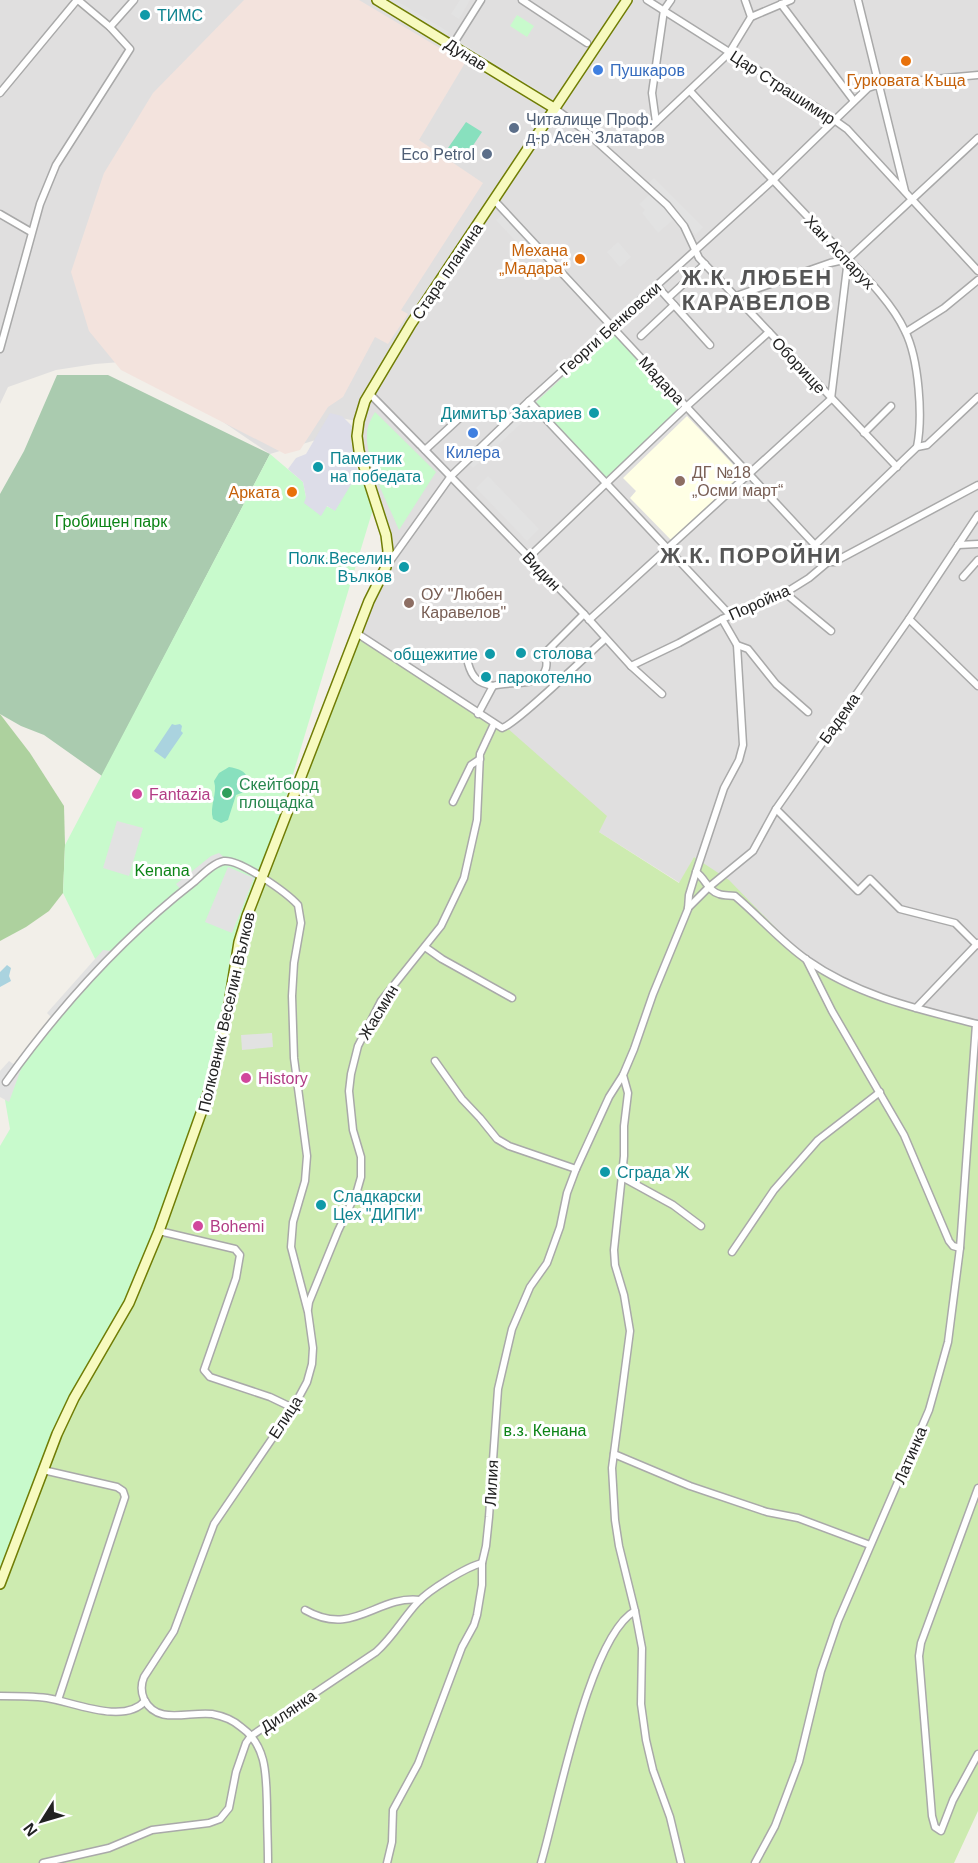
<svg xmlns="http://www.w3.org/2000/svg" width="978" height="1863" viewBox="0 0 978 1863" font-family="Helvetica,sans-serif">
  <style>
    .residential { fill: #e0dfdf }
    .education { fill: #ffffe5 }
    .military { fill: #f3e3dd }
    .grass { fill: #cdebb0 }
    .forest { fill: #add19e }
    .cemetery { fill: #aacbaf }
    .park { fill: #c8facc }
    .pitch { fill: #88e0be }
    .parking { fill: #e2e2e2 }
    .plaza { fill: #dddde8 }
    .water { fill: #aad3df }
    .lines { fill: none; stroke-linecap: round; stroke-linejoin: round }
    .street-casing { stroke: #a9a9a9; stroke-width: 9 }
    .secondary-casing { stroke: #707d05; stroke-width: 12 }
    .street { stroke: #fff; stroke-width: 6 }
    .secondary { stroke: #f7fabf; stroke-width: 9 }
    .culture-dot { fill: #0f9aa8; stroke: #fff; stroke-width: 2 }
    .food-dot { fill: #e8710a; stroke: #fff; stroke-width: 2 }
    .shop-dot { fill: #3f7fe0; stroke: #fff; stroke-width: 2 }
    .service-dot { fill: #5c6f8a; stroke: #fff; stroke-width: 2 }
    .education-dot { fill: #8d6e63; stroke: #fff; stroke-width: 2 }
    .leisure-dot { fill: #2e9e5b; stroke: #fff; stroke-width: 2 }
    .hotel-dot { fill: #d1479c; stroke: #fff; stroke-width: 2 }
    .labels { text-anchor: middle; stroke-width: 6; stroke-linejoin: round; paint-order: stroke }
    .culture-label { font-size: 16px; fill: #0d838f; stroke: #fff; text-anchor: start }
    .street-label { font-size: 16px; fill: #222; stroke: #fff }
    .shop-label { font-size: 16px; fill: #366cbe; stroke: #fff; text-anchor: start }
    .food-label { font-size: 16px; fill: #c56008; stroke: #fff; text-anchor: end }
    .service-label { font-size: 16px; fill: #4e5e75; stroke: #fff; text-anchor: start }
    .education-label { font-size: 16px; fill: #785e54; stroke: #fff; text-anchor: start }
    .park-label { font-size: 16px; fill: #0c8416; stroke: #fff }
    .leisure-label { font-size: 16px; fill: #27864d; stroke: #fff; text-anchor: start }
    .hotel-label { font-size: 16px; fill: #b23c85; stroke: #fff; text-anchor: start }
    .district-label { font-size: 22px; font-weight: bold; letter-spacing: 1.5px; fill: #555; stroke: #fff }
  </style>
  <rect width="100%" height="100%" fill="#f2efe9"/>
  <polygon class="residential" points="0,0 978,0 978,1024 869,994 806,959 694,857 680,883 599,832 358,634 391,554 385,539 356,421 331,416 319,439 270,454 134,361 95,364 56,370 8,387 0,404"/>
  <polygon class="education" points="687,416 742,474 671,540 630,498 636,491 623,478"/>
  <polygon class="military" points="244,0 359,0 465,63 419,140 483,183 401,310 408,314 388,344 375,337 343,397 328,407 300,450 285,454 121,370 89,331 71,272 104,173 153,93"/>
  <polygon class="grass" points="358,634 506,727 607,816 599,832 679,883 694,857 729,880 806,959 847,984 978,1024 978,1811 954,1863 0,1863 0,1590 239,942"/>
  <polygon class="forest" points="0,714 30,753 64,806 65,845 63,893 49,911 26,927 0,941"/>
  <polygon class="cemetery" points="57,375 108,375 270,454 102,776 44,735 21,726 0,714 0,494 24,451"/>
  <g class="park">
    <polygon points="517,15 534,26 527,37 510,26"/>
    <polygon points="612,332 682,409 608,480 535,403"/>
    <path d="M375 412 436 472 399 530C389 506 365 460 367 434 367 426 371 419 375 412Z"/>
    <polygon points="270,454 303,482 306,497 335,510 360,467 373,509 262,877 247,916 216,1066 147,1264 65,1417 0,1584 0,1146 10,1129 5,1100 6,1082 99,967 63,893 65,845"/>
  </g>
  <g class="pitch">
    <polygon points="466,122 482,132 464,159 448,148"/>
    <path d="M229 767C246 770 251 775 244 792L236 795 228 820 221 823 213 819C209 806 218 794 214 781L219 773Z"/>
  </g>
  <g class="parking">
    <polygon points="377,0 395,0 449,32 444,40"/>
    <polygon points="460,0 470,0 459,19 451,14"/>
    <polygon points="464,44 542,92 537,98 460,51"/>
    <polygon points="654,178 703,227 696,235 645,186"/>
    <polygon points="650,194 674,219 658,233 642,213 645,210 639,204"/>
    <polygon points="505,212 548,257 539,266 496,220"/>
    <polygon points="618,242 631,257 620,267 607,252"/>
    <polygon points="522,408 529,416 473,468 466,461"/>
    <polygon points="488,476 539,529 527,541 476,488"/>
    <polygon points="117,821 143,828 129,876 103,868"/>
    <polygon points="219,853 225,858 182,891 176,884 211,856"/>
    <polygon points="228,867 254,878 232,933 205,922"/>
    <polygon points="103,950 111,951 52,1018 47,1013"/>
    <polygon points="272,1033 273,1047 242,1050 241,1035"/>
    <polygon points="9,1061 21,1069 9,1102 0,1097 0,1071"/>
  </g>
  <polygon class="plaza" points="330,413 342,416 352,426 351,441 358,473 335,511 327,506 321,516 304,503 306,497 303,482 288,469 296,458 306,454"/>
  <g class="water">
    <polygon points="172,724 175,725 180,724 182,726 181,731 183,733 165,759 154,751"/>
    <polygon points="7,965 11,968 9,976 11,981 0,987 0,972"/>
  </g>
  <g class="lines">
    <defs>
      <g id="street">
        <polyline points="522,0 587,43"/>
        <polyline points="647,0 816,107 847,129 978,271"/>
        <polyline points="745,0 751,17"/>
        <polyline points="858,0 905,191"/>
        <polyline points="781,4 854,101"/>
        <polyline points="110,27 134,0"/>
        <polyline points="452,46 481,0"/>
        <path d="M690 91C736 141 783 191 830 240 855 267 890 298 905 331 919 359 923 417 917 447"/>
        <polyline points="0,93 77,0"/>
        <polyline points="554,108 584,130 667,205 684,226 699,258 897,467"/>
        <polyline points="656,122 652,93 664,10 671,0"/>
        <polyline points="638,139 729,53 751,17 791,0"/>
        <polyline points="494,200 815,545 828,562"/>
        <polyline points="0,214 31,232"/>
        <polyline points="657,286 710,345"/>
        <polyline points="736,296 830,263 848,259 978,138"/>
        <polyline points="669,297 705,264"/>
        <polyline points="906,332 944,308 978,280"/>
        <polyline points="641,336 674,305"/>
        <polyline points="0,349 40,204 56,165 130,49 110,27 78,0"/>
        <polyline points="369,393 420,445"/>
        <polyline points="529,401 730,615"/>
        <polyline points="864,433 891,406"/>
        <polyline points="422,447 584,614 631,666 662,694"/>
        <polyline points="425,450 464,414"/>
        <polyline points="815,545 917,447 927,445 978,397"/>
        <polyline points="958,545 978,544"/>
        <polyline points="529,557 686,407 769,332"/>
        <polyline points="388,564 451,476 529,401 773,180 868,88 880,84 978,75"/>
        <polyline points="963,577 978,560"/>
        <polyline points="785,593 831,631"/>
        <polyline points="909,619 978,686"/>
        <polyline points="589,620 831,399 848,259"/>
        <path d="M358 634 502 728C515 725 589 653 605 639"/>
        <polyline points="737,645 748,649 776,684 808,712"/>
        <path d="M468 663C472 678 478 683 493 686"/>
        <polyline points="631,666 679,643 722,619 785,593 809,578 828,562 834,562 978,485"/>
        <path d="M478 714 493 686C508 680 541 689 546 668 547 664 546 657 545 653L584 614"/>
        <polyline points="453,802 471,765 480,759"/>
        <polyline points="776,809 858,891 870,879 900,909 955,923 977,945"/>
        <path d="M696 872C705 878 708 891 719 894 724 896 730 895 735 896 759 916 781 942 807 960 858 996 918 1009 977 1024"/>
        <polyline points="688,908 709,887 753,851 776,809 909,619 978,515"/>
        <polyline points="425,947 442,959 512,998"/>
        <polyline points="806,959 832,1011 904,1135 949,1241 953,1246 960,1248"/>
        <polyline points="916,1008 978,943"/>
        <polyline points="435,1061 462,1099 480,1118 497,1139 509,1146 576,1169"/>
        <path d="M6 1082C59 1008 122 938 194 882 202 875 213 863 224 861 240 859 287 893 298 905L301 923 294 963 292 996 294 1058 307 1156 305 1181 293 1222 291 1247 308 1312 313 1348 312 1364 307 1382 293 1408 214 1524 174 1631 144 1677C141 1684 141 1692 144 1699 157 1726 189 1711 212 1714 223 1716 233 1720 241 1727 268 1746 266 1778 267 1807 267 1826 268 1844 268 1863"/>
        <polyline points="622,1177 673,1205 701,1226"/>
        <polyline points="159,1231 235,1249 240,1255 236,1278 204,1370 210,1377 270,1397 293,1408"/>
        <polyline points="732,1252 774,1190 818,1140 880,1092"/>
        <polyline points="308,1309 309,1302 338,1231 357,1191 361,1177 361,1157 353,1130 349,1091 351,1074 358,1046 381,1001 441,926 464,878 477,820 480,754 494,724"/>
        <polyline points="614,1454 690,1486 767,1512 798,1518 870,1545"/>
        <polyline points="43,1470 117,1487 123,1491 125,1497 58,1700"/>
        <polyline points="978,1488 921,1643 919,1656 932,1816 935,1827 941,1831 953,1800 978,1754"/>
        <path d="M305 1610C354 1638 376 1595 420 1600"/>
        <path d="M0 1696C15 1696 31 1696 47 1698 73 1702 124 1725 145 1701"/>
        <path d="M43 1863 109 1848 152 1830 209 1823 220 1819 229 1808 236 1772 246 1743 251 1736 376 1652C393 1637 403 1618 418 1602 429 1590 466 1567 482 1563"/>
        <polyline points="387,1863 392,1842 393,1810 418,1764 462,1647 474,1625 477,1615 482,1585 482,1563 486,1546 489,1517 498,1389 512,1329 530,1287 547,1263 560,1227 567,1193 576,1169 609,1097 623,1075"/>
        <path d="M541 1863C557 1810 589 1636 635 1611"/>
        <polyline points="681,1863 670,1817 653,1770 646,1740 641,1704 642,1648 635,1611 619,1546 615,1520 612,1468 630,1331 624,1295 615,1265 614,1250 624,1156 624,1126 628,1093 623,1075 634,1049 653,994 688,909 689,895 696,872 724,788 739,760 743,745 737,645 722,619"/>
        <polyline points="755,1863 775,1826 799,1762 821,1671 838,1621 929,1410 948,1342 960,1248 976,1024"/>
      </g>
      <g id="secondary">
        <polyline points="377,0 554,108"/>
        <polyline points="0,1584 57,1434 74,1398 129,1303 159,1231 210,1088 228,1010 239,942 247,916 369,601 386,567 388,551 386,535 359,451 357,436 359,421 365,401 411,324 627,0"/>
      </g>
    </defs>
    <use href="#street" class="street-casing"/>
    <use href="#secondary" class="secondary-casing"/>
    <use href="#street" class="street"/>
    <use href="#secondary" class="secondary"/>
  </g>
  <g class="culture-dot">
    <circle cx="145" cy="15" r="6"/>
    <circle cx="594" cy="413" r="6"/>
    <circle cx="318" cy="467" r="6"/>
    <circle cx="404" cy="567" r="6"/>
    <circle cx="521" cy="653" r="6"/>
    <circle cx="490" cy="654" r="6"/>
    <circle cx="486" cy="677" r="6"/>
    <circle cx="605" cy="1172" r="6"/>
    <circle cx="321" cy="1205" r="6"/>
  </g>
  <g class="food-dot">
    <circle cx="906" cy="61" r="6"/>
    <circle cx="580" cy="259" r="6"/>
    <circle cx="292" cy="492" r="6"/>
  </g>
  <g class="shop-dot">
    <circle cx="598" cy="70" r="6"/>
    <circle cx="473" cy="433" r="6"/>
  </g>
  <g class="service-dot">
    <circle cx="514" cy="128" r="6"/>
    <circle cx="487" cy="154" r="6"/>
  </g>
  <g class="education-dot">
    <circle cx="680" cy="481" r="6"/>
    <circle cx="409" cy="603" r="6"/>
  </g>
  <circle class="leisure-dot" cx="227" cy="793" r="6"/>
  <g class="hotel-dot">
    <circle cx="137" cy="794" r="6"/>
    <circle cx="246" cy="1078" r="6"/>
    <circle cx="198" cy="1226" r="6"/>
  </g>
  <g class="labels">
    <g class="culture-label">
      <text x="157" y="21">ТИМС</text>
      <text x="582" y="419" text-anchor="end">Димитър Захариев</text>
      <text x="330" y="464">Паметник<tspan x="330" dy="18">на победата</tspan></text>
      <text x="392" y="564" text-anchor="end">Полк.Веселин<tspan x="392" dy="18">Вълков</tspan></text>
      <text x="533" y="659">столова</text>
      <text x="478" y="660" text-anchor="end">общежитие</text>
      <text x="498" y="683">парокотелно</text>
      <text x="617" y="1178">Сграда Ж</text>
      <text x="333" y="1202">Сладкарски<tspan x="333" dy="18">Цех "ДИПИ"</tspan></text>
    </g>
    <g class="street-label">
      <text transform="translate(466 54) rotate(32)" y="6">Дунав</text>
      <text transform="translate(783 87) rotate(33)" y="6">Цар Страшимир</text>
      <text transform="translate(840 252) rotate(47)" y="6">Хан Аспарух</text>
      <text transform="translate(447 271) rotate(-56)" y="6">Стара планина</text>
      <text transform="translate(610 328) rotate(-42)" y="6">Георги Бенковски</text>
      <text transform="translate(799 365) rotate(47)" y="6">Оборище</text>
      <text transform="translate(662 380) rotate(47)" y="6">Мадара</text>
      <text transform="translate(542 571) rotate(46)" y="6">Видин</text>
      <text transform="translate(759 602) rotate(-24)" y="6">Поройна</text>
      <text transform="translate(839 718) rotate(-55)" y="6">Бадема</text>
      <text transform="translate(226 1012) rotate(-77)" y="6">Полковник Веселин Вълков</text>
      <text transform="translate(378 1012) rotate(-59)" y="6">Жасмин</text>
      <text transform="translate(285 1417) rotate(-57)" y="6">Елица</text>
      <text transform="translate(910 1455) rotate(-67)" y="6">Латинка</text>
      <text transform="translate(491 1483) rotate(-87)" y="6">Лилия</text>
      <text transform="translate(288 1711) rotate(-34)" y="6">Дилянка</text>
    </g>
    <g class="shop-label">
      <text x="610" y="76">Пушкаров</text>
      <text x="473" y="458" text-anchor="middle">Килера</text>
    </g>
    <g class="food-label">
      <text x="906" y="86" text-anchor="middle">Гурковата Къща</text>
      <text x="568" y="256">Механа<tspan x="568" dy="18">„Мадара“</tspan></text>
      <text x="280" y="498">Арката</text>
    </g>
    <g class="service-label">
      <text x="526" y="125">Читалище Проф.<tspan x="526" dy="18">д-р Асен Златаров</tspan></text>
      <text x="475" y="160" text-anchor="end">Eco Petrol</text>
    </g>
    <g class="education-label">
      <text x="692" y="478">ДГ №18<tspan x="692" dy="18">„Осми март“</tspan></text>
      <text x="421" y="600">ОУ "Любен<tspan x="421" dy="18">Каравелов"</tspan></text>
    </g>
    <g class="park-label">
      <text x="111" y="527">Гробищен парк</text>
      <text x="162" y="876">Kenana</text>
      <text x="545" y="1436">в.з. Кенана</text>
    </g>
    <g class="leisure-label">
      <text x="239" y="790">Скейтборд<tspan x="239" dy="18">площадка</tspan></text>
    </g>
    <g class="hotel-label">
      <text x="149" y="800">Fantazia</text>
      <text x="258" y="1084">History</text>
      <text x="210" y="1232">Bohemi</text>
    </g>
    <g class="district-label">
      <text x="757" y="285">Ж.К. ЛЮБЕН<tspan x="757" dy="25">КАРАВЕЛОВ</tspan></text>
      <text x="751" y="563">Ж.К. ПОРОЙНИ</text>
    </g>
  </g>
  <g transform="translate(42 1821) rotate(233)" stroke="#ffffff" stroke-width="4.5" paint-order="stroke">
  <path d="M0-4.5L10 22L0 15L-10 22Z" fill="#222222"/>
  <text y="-9" font-size="16" font-weight="bold" text-anchor="middle" fill="#222222">N</text>
  </g>
</svg>
